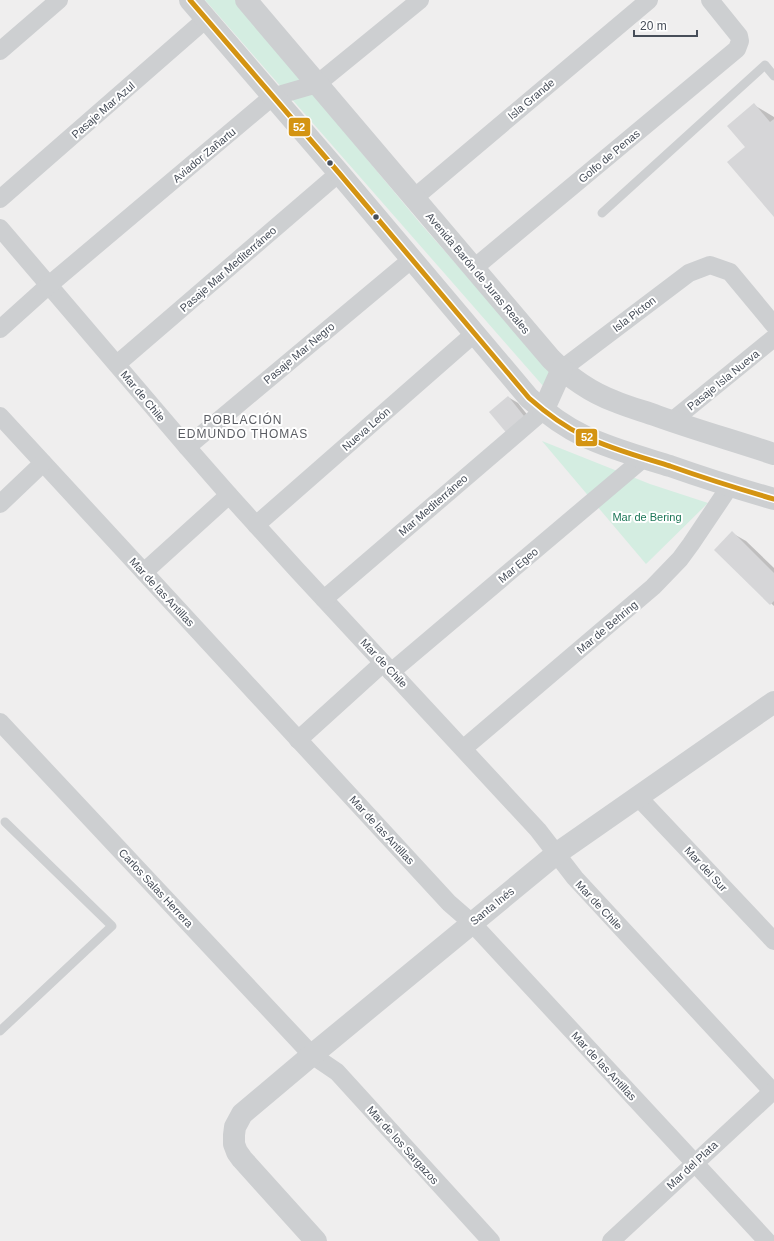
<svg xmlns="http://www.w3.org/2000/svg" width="774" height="1241" viewBox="0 0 774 1241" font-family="Helvetica,sans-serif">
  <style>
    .green { fill: #d4ede1 }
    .shadow { fill: #0003 }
    .building { fill: #d6d6d8 }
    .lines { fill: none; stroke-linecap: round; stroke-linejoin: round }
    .service { stroke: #cdcfd1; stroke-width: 9 }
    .minor { stroke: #cdcfd1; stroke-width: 18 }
    .tertiary { stroke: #cdcfd1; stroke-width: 22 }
    .bus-1-casing { stroke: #fff; stroke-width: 8 }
    .bus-1 { stroke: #d49412; stroke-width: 5 }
    .bus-dot { fill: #474e59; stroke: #fff; stroke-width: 1.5 }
    .labels { text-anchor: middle; stroke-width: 4; stroke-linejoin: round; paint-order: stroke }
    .street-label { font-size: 11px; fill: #474e59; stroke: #fff }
    .park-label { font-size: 11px; fill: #1c7657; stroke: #fff }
    .neighbourhood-label { font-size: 12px; letter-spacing: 1px; fill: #5a5c62; stroke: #fff }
    .line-badge { stroke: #fff; stroke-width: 1.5 }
    .badge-label { font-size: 11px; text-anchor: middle; font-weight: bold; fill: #fff }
  </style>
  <rect width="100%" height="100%" fill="#efeeee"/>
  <g class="green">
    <polygon points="205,0 235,0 420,223 555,376 544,387"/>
    <polygon points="542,441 650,484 708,503 646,564"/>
  </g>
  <g class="shadow">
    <polygon points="754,105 774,117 774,215 746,147"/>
    <polygon points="508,397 518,403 537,427 519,441"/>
    <polygon points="732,533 746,541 774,568 774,606 715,550"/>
  </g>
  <g class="building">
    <polygon points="754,103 770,122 774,119 774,217 727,162 745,147 727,126"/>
    <polygon points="508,396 528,421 509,436 489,412"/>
    <polygon points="732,531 774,573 774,601 770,605 714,550"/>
  </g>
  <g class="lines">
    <g class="service">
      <polyline points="602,213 765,65 774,76"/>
      <polyline points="0,1031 112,926 5,822"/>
    </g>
    <g class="minor">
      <polyline points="0,51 59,0"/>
      <polyline points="414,198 649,0"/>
      <polyline points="0,199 206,19"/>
      <polyline points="0,228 187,447 229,495 297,570 538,830 575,878 774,1093"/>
      <polyline points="474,268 737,49 740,41 739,36 710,0"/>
      <polyline points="0,329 49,285 272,97 317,84 420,0"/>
      <polyline points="117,364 339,173"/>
      <polyline points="562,369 689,273 710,265 730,272 774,325"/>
      <polyline points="0,416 449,903 472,923 767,1241"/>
      <polyline points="672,421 774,338"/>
      <polyline points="187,447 412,259"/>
      <polyline points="0,504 43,463"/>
      <polyline points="256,525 475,333"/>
      <polyline points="144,572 229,495"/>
      <polyline points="324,599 543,411"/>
      <polyline points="391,672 644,458"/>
      <polyline points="0,722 312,1055 337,1072 491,1241"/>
      <polyline points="298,740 383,663"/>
      <polyline points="464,748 653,587 680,559 691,544 730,486"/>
      <polyline points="638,797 774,941"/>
      <polyline points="611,1241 774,1090"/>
    </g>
    <g class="tertiary">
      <path d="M190 0 339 173 529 398C546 413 563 426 584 436 611 449 641 457 670 466 704 478 739 489 774 499"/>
      <path d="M246 0 551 359C569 377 590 392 614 401 628 407 643 411 657 416 696 430 735 441 774 454"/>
      <polyline points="543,411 562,369"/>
      <polyline points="316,1241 242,1159 237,1152 234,1144 234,1135 235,1127 242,1114 312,1055 556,854 774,702"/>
    </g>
    <defs>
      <path id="bus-1" d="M190 0 339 173 529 398C546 413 563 426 584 436 611 449 641 457 670 466 704 478 739 489 774 499"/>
    </defs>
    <use href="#bus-1" class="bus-1-casing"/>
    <use href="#bus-1" class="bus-1"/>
  </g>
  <g class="bus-dot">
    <circle cx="330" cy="163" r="3.5"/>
    <circle cx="376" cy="217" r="3.5"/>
  </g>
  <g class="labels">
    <g class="street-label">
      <text transform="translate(531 99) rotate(-40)" y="4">Isla Grande</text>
      <text transform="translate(103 110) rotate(-41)" y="4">Pasaje Mar Azul</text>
      <text transform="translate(204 155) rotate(-40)" y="4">Aviador Zañartu</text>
      <text transform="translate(609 156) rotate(-40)" y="4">Golfo de Penas</text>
      <text transform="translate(228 269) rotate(-41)" y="4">Pasaje Mar Mediterráneo</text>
      <text transform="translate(478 273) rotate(50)" y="4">Avenida Barón de Juras Reales</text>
      <text transform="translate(634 314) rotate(-37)" y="4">Isla Picton</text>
      <text transform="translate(299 353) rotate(-40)" y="4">Pasaje Mar Negro</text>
      <text transform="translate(723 380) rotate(-39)" y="4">Pasaje Isla Nueva</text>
      <text transform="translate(143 396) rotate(50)" y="4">Mar de Chile</text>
      <text transform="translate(366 429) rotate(-41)" y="4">Nueva León</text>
      <text transform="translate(433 505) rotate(-41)" y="4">Mar Mediterráneo</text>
      <text transform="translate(518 565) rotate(-40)" y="4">Mar Egeo</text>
      <text transform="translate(162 592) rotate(47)" y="4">Mar de las Antillas</text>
      <text transform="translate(607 627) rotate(-40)" y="4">Mar de Behring</text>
      <text transform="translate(384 663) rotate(47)" y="4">Mar de Chile</text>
      <text transform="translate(382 830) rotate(47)" y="4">Mar de las Antillas</text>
      <text transform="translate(706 869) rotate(47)" y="4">Mar del Sur</text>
      <text transform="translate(156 888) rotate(47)" y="4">Carlos Salas Herrera</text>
      <text transform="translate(599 905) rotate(47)" y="4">Mar de Chile</text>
      <text transform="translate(492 906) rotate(-39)" y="4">Santa Inés</text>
      <text transform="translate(604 1066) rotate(47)" y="4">Mar de las Antillas</text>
      <text transform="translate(403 1145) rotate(48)" y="4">Mar de los Sargazos</text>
      <text transform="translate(692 1165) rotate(-43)" y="4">Mar del Plata</text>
    </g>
    <g class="park-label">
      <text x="647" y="521">Mar de Bering</text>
    </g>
    <g class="neighbourhood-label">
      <text x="243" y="424">POBLACIÓN<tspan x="243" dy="14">EDMUNDO THOMAS</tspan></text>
    </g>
  </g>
  <g class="line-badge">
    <rect x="288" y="117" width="23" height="20" rx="4" fill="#d49412"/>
    <rect x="575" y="428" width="23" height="19" rx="4" fill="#d49412"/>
  </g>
  <g class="badge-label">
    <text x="299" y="131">52</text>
    <text x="587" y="441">52</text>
  </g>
  <path d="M634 30v6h63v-6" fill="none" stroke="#474e59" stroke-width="2"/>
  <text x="640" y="30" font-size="12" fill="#474e59" stroke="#ffffff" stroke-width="3" paint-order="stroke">20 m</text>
</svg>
